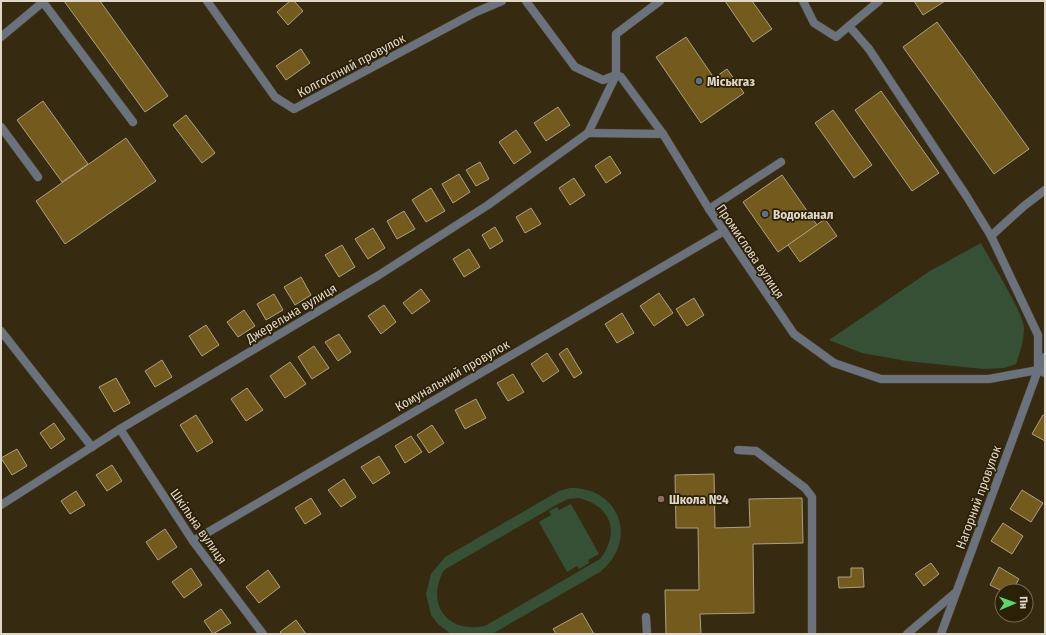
<svg xmlns="http://www.w3.org/2000/svg" width="1046" height="635" viewBox="0 0 1046 635" font-family="'Fira Sans Condensed',sans-serif">
  <style>
    .green { fill: #365036; fill-rule: evenodd }
    .building { fill: #735a1d; stroke: #aea083 }
    .lines { fill: none; stroke-linecap: round; stroke-linejoin: round }
    .service-casing { stroke: #51462e; stroke-width: 9 }
    .minor-casing { stroke: #51462e; stroke-width: 9 }
    .service { stroke: #6a737d; stroke-width: 8 }
    .minor { stroke: #6a737d; stroke-width: 8 }
    .service-dot { fill: #5c6f8a; stroke: #2c2006; stroke-width: 1.5 }
    .education-dot { fill: #8d6e63; stroke: #2c2006; stroke-width: 1.5 }
    .labels { text-anchor: middle; stroke-width: 3.5; stroke-linejoin: round; paint-order: stroke }
    .street-label { font-size: 13px; fill: #dfd8c9; stroke: #2c2006 }
    .poi-label { font-size: 13px; font-weight: bold; fill: #dfd8c9; stroke: #2c2006; text-anchor: start }
  </style>
  <rect width="100%" height="100%" fill="#362a10"/>
  <g class="green">
    <path d="M981 243C990 260 1023 312 1024 328 1024 341 1020 352 1016 364L1004 368 983 369 906 361 862 353 829 340 930 271Z"/>
    <path d="M570 488C620 487 639 541 600 572L492 634H451L438 624 431 615 426 594 431 574 445 557 559 491ZM579 498C612 506 620 533 600 559L485 626C447 634 425 604 444 570L558 504 568 499Z"/>
    <polygon points="571,504 599,554 588,560 589,563 579,569 577,566 567,572 539,522 551,515 549,511 557,507 559,510"/>
  </g>
  <g class="building">
    <polygon points="64,1 100,1 168,96 145,112"/>
    <polygon points="290,1 294,1 303,11 288,25 277,12"/>
    <polygon points="725,1 752,1 772,29 753,42"/>
    <polygon points="914,1 945,1 923,15"/>
    <polygon points="937,22 1029,149 994,174 903,47"/>
    <polygon points="686,37 714,78 727,69 744,93 701,123 656,57"/>
    <polygon points="301,49 310,63 286,80 276,66"/>
    <polygon points="881,91 939,173 912,191 855,110"/>
    <polygon points="43,101 88,164 62,182 17,120"/>
    <polygon points="558,107 570,125 546,141 534,123"/>
    <polygon points="833,110 872,165 854,178 815,123"/>
    <polygon points="186,115 215,153 202,163 173,125"/>
    <polygon points="516,130 531,152 514,164 499,142"/>
    <polygon points="126,138 156,181 65,244 36,201"/>
    <polygon points="610,156 621,173 606,183 595,166"/>
    <polygon points="480,162 489,179 476,186 466,170"/>
    <polygon points="459,174 470,192 453,203 442,184"/>
    <polygon points="782,175 817,225 778,252 743,202"/>
    <polygon points="574,178 585,195 570,205 559,188"/>
    <polygon points="431,188 445,211 426,222 412,200"/>
    <polygon points="531,208 541,224 525,233 516,217"/>
    <polygon points="404,211 415,229 397,239 387,221"/>
    <polygon points="825,219 837,236 800,262 788,245"/>
    <polygon points="495,227 503,241 490,249 482,235"/>
    <polygon points="373,228 385,248 368,259 355,239"/>
    <polygon points="342,245 355,267 339,277 325,255"/>
    <polygon points="469,249 480,267 464,277 453,259"/>
    <polygon points="301,277 311,295 295,305 284,287"/>
    <polygon points="421,289 430,301 412,314 403,303"/>
    <polygon points="659,293 673,313 654,326 640,306"/>
    <polygon points="274,294 283,310 266,320 257,304"/>
    <polygon points="694,298 704,315 687,326 676,309"/>
    <polygon points="384,305 396,322 381,334 368,316"/>
    <polygon points="244,310 255,326 238,337 227,322"/>
    <polygon points="622,313 634,333 617,343 605,324"/>
    <polygon points="206,325 219,345 202,356 189,336"/>
    <polygon points="339,334 351,352 338,361 325,342"/>
    <polygon points="314,346 329,368 312,379 298,357"/>
    <polygon points="567,348 582,373 574,378 559,354"/>
    <polygon points="547,353 559,371 543,382 531,364"/>
    <polygon points="162,360 172,377 155,387 145,371"/>
    <polygon points="290,362 306,384 285,398 270,376"/>
    <polygon points="513,374 524,392 508,401 497,383"/>
    <polygon points="116,378 130,403 114,412 99,387"/>
    <polygon points="247,388 263,410 246,421 231,399"/>
    <polygon points="476,399 486,418 465,429 455,410"/>
    <polygon points="196,415 213,442 197,452 180,425"/>
    <polygon points="1043,415 1045,416 1045,441 1032,434"/>
    <polygon points="54,423 65,439 51,449 40,433"/>
    <polygon points="432,425 444,443 429,453 417,435"/>
    <polygon points="411,436 422,452 405,463 395,446"/>
    <polygon points="17,449 27,466 12,475 1,458"/>
    <polygon points="379,456 390,473 373,484 361,467"/>
    <polygon points="112,465 122,481 107,491 96,475"/>
    <polygon points="714,474 715,528 750,527 749,499 802,498 803,543 753,544 754,613 700,614 701,634 666,634 665,590 699,590 698,528 676,528 675,475"/>
    <polygon points="344,479 356,497 341,507 328,490"/>
    <polygon points="1022,490 1043,503 1031,522 1010,509"/>
    <polygon points="76,491 85,505 70,514 61,501"/>
    <polygon points="311,498 321,514 305,524 295,508"/>
    <polygon points="1003,523 1023,536 1012,554 991,541"/>
    <polygon points="165,529 177,547 158,560 146,542"/>
    <polygon points="931,563 939,574 924,586 915,574"/>
    <polygon points="999,567 1019,579 1012,591 1002,591 990,585"/>
    <polygon points="191,568 202,585 184,598 172,582"/>
    <polygon points="851,568 863,568 864,587 839,588 838,577 851,577"/>
    <polygon points="268,570 280,587 259,603 246,587"/>
    <polygon points="221,609 231,623 213,634 204,621"/>
    <polygon points="582,613 594,634 556,634 553,629"/>
    <polygon points="296,620 306,634 282,634 280,632"/>
  </g>
  <g class="lines">
    <defs>
      <g id="service">
        <polyline points="803,1 814,23 836,37 849,26"/>
        <polyline points="1,37 43,2 133,122"/>
        <polyline points="869,49 849,26 879,1"/>
        <polyline points="1,127 38,177"/>
        <polyline points="709,209 781,162"/>
        <polyline points="1,331 92,447"/>
        <polyline points="738,450 756,451 805,488 812,497 812,634"/>
        <polyline points="646,617 647,634"/>
      </g>
      <g id="minor">
        <polyline points="207,1 275,97 294,109 476,12 502,1"/>
        <polyline points="526,1 575,67 603,80 616,75 621,77 663,134 709,209 794,334 834,363 881,379 989,379 1038,370"/>
        <polyline points="869,49 967,197 991,236 1038,335 1038,370"/>
        <polyline points="588,133 663,134"/>
        <polyline points="991,236 1024,206 1045,190"/>
        <polyline points="1038,370 1045,373"/>
        <polyline points="120,429 193,541 263,634"/>
        <polyline points="1,505 120,429 379,275 488,205 588,133 616,75 616,34 660,1"/>
        <polyline points="193,541 724,231"/>
        <polyline points="907,634 955,593"/>
        <polyline points="941,634 1038,370 1045,357"/>
      </g>
    </defs>
    <use href="#service" class="service-casing"/>
    <use href="#minor" class="minor-casing"/>
    <use href="#service" class="service"/>
    <use href="#minor" class="minor"/>
  </g>
  <g class="service-dot">
    <circle cx="699" cy="81" r="4"/>
    <circle cx="765" cy="214" r="4"/>
  </g>
  <circle class="education-dot" cx="661" cy="499" r="4"/>
  <g class="labels">
    <g class="street-label">
      <text transform="translate(351 65) rotate(-28)" y="5">Колгоспний провулок</text>
      <text transform="translate(751 251) rotate(56)" y="5">Промислова вулиця</text>
      <text transform="translate(291 313) rotate(-31)" y="5">Джерельна вулиця</text>
      <text transform="translate(452 375) rotate(-30)" y="5">Комунальний провулок</text>
      <text transform="translate(978 497) rotate(-70)" y="5">Нагорний провулок</text>
      <text transform="translate(199 526) rotate(55)" y="5">Шкільна вулиця</text>
    </g>
    <g class="poi-label">
      <text x="707" y="86">Міськгаз</text>
      <text x="773" y="219">Водоканал</text>
      <text x="669" y="504">Школа №4</text>
    </g>
  </g>
  <rect width="1046" height="635" fill="none" stroke="#dfd8c9" stroke-width="4"/>
  <g transform="translate(1014 603) rotate(88)"><circle r="19" fill="#2c2006" stroke="#746a54"/>
  <path d="M0-3L7 15L0 10L-7 15Z" fill="#5cd56d"/>
  <text y="-6" font-size="11" font-weight="bold" text-anchor="middle" fill="#dfd8c9">Пн</text>
  </g>
</svg>
